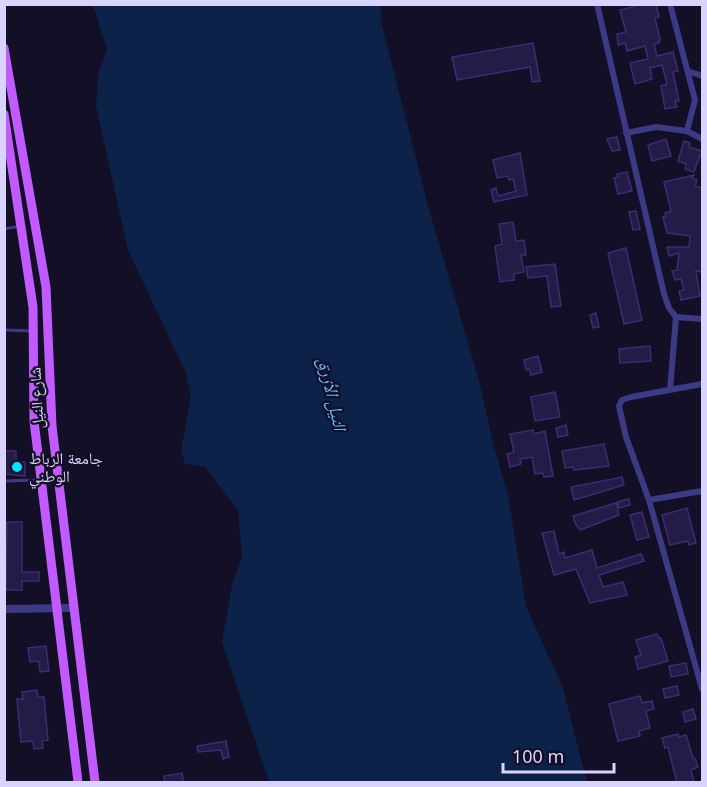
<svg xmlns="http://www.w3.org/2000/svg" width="707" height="787" font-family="'Noto Sans','Noto Naskh Arabic',sans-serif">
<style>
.water{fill:#0c2248}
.building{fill:#241b47;stroke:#3b2d73;stroke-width:1.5}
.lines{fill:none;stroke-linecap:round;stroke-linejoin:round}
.service{stroke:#3d3a85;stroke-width:3}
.minor{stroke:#3d3a85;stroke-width:6}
.tertiary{stroke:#3d3a85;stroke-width:8}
.primary{stroke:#c25bff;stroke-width:9}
.poi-dot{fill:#00e5ff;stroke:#130f26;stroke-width:2}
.labels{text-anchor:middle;stroke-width:4.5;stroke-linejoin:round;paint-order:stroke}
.street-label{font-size:16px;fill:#d9d4ff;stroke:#130f26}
.poi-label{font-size:16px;fill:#d9d4ff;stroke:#130f26;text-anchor:start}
.water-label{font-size:18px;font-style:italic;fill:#62b6ff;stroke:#130f26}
</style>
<rect width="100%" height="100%" fill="#130f26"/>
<path class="water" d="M93 5H381V21L428 206 480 384 494 447 508 495 526 606 563 688 587 782H269L222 642 232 586 242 556 238 510 205 467 185 464 181 451 191 395 185 371 128 250 96 106 98 74 107 50Z"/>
<g class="building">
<path d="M643 4H656L659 17 655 18 660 39 659 43 654 44 657 56 673 52 678 71 673 72 679 101H675L677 107 665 109 661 86 667 84 662 65 650 68 652 79 635 84 630 63 648 59 645 46 627 51 625 43 618 45 617 34 626 32 620 10Z"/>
<path d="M533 43 540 81 532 82 530 67 457 80 452 57Z"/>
<path d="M617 137 620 150 612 151 607 139Z"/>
<path d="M666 139 671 156 652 161 648 145Z"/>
<path d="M684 141 690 143 689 147 702 151V157L700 156 694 172 685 169 686 164 678 161Z"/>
<path d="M520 153 527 195 494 202 491 190 496 188 498 196 516 191 513 179 509 180 508 176 497 178 493 160Z"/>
<path d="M627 172 632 191 618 194 614 178 618 177 617 174Z"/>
<path d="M694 175 692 178 697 180 695 186 702 188V272L696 271 700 296 681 300 679 291 684 290 681 279 675 280 672 271 677 270 679 253 669 256 667 247H689L690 236 667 233 663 217H666L665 213 671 211 664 182Z"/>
<path d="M636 211 640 229 633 230 629 212Z"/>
<path d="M513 222 516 241 524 240 526 255H521L524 272 514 274V280L500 282 495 246 502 244 499 224Z"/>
<path d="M626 248 642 320 624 324 608 253Z"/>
<path d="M555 264 561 306 551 307 547 276 528 278 526 267Z"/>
<path d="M596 313 599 327 593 328 590 315Z"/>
<path d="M650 346 651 361 620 363 619 349Z"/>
<path d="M538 356 542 372 531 375 529 369 526 370 524 360Z"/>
<path d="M555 392 560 417 535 421 531 397Z"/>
<path d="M566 425 568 435 558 437 556 428Z"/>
<path d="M533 430 534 434 545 431 553 476 544 477 543 473 535 474 532 457 520 459 521 464 510 467 507 454 514 452 510 434Z"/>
<path d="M604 444 609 466 574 470 573 467 565 468 562 451Z"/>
<path d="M4 451H16V462H25V476L4 474Z"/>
<path d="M622 477 624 485 574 500 571 487Z"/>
<path d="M629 499 630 505 619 508 617 502Z"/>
<path d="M616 503 619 515 580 530 575 523 573 516Z"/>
<path d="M687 508 696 543 689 545 688 541 670 545 662 515Z"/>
<path d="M642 512 649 537 637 540 630 515Z"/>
<path d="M7 522H22V572H39V581H22V590H6Z"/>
<path d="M554 531 559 554 564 552 565 558 592 550 597 568 641 554 644 561 599 575 603 587 623 582 627 595 590 603 576 569 554 575 542 533Z"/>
<path d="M657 634 659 638H661L668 661 638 669 635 657 641 655 636 640Z"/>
<path d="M46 646 49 671 40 672 39 661 30 662 28 648Z"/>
<path d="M686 663 688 674 671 677 669 666Z"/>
<path d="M677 686 679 695 665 698 663 689Z"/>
<path d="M37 690 38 697H44L48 740 42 741 43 748 34 749 33 741 21 742 17 699H23L22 692Z"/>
<path d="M640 696 642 703 652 701 654 709 646 711 650 728 639 731 640 736 618 741 609 704Z"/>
<path d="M693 709 696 719 685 722 683 712Z"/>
<path d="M678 734 679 737 686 735 693 758H695L698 767 691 770 694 783H677L668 747 665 748 662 738Z"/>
<path d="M226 741 229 757 223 759 221 750 198 752 197 746Z"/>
<path d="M182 773 184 783H165L164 776Z"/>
</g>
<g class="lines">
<g class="service">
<path d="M4 229 20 226"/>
<path d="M4 330 32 331"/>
<path d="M4 481 39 480"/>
</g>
<g class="minor">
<path d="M597 4 664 294 669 308 676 317 702 319"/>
<path d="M670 4 695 100 687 131 702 139"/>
<path d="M688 71 702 76"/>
<path d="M626 133 656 127 687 131"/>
<path d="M702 384 631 397 622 400 619 406 626 437 649 500 702 689"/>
<path d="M670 390 676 317"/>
<path d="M649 500 702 491"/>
</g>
<path class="tertiary" d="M4 609 73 608"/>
<g class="primary">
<path d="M4 48 46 287 52 426 95 782"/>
<path d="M4 114 33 307 34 421 78 782"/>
</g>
</g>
<circle class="poi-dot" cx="17" cy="467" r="6"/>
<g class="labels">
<g class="street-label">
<text transform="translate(36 398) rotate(-93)" y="6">شارع النيل</text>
</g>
<g class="poi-label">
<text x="29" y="464">جامعة الرباط<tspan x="29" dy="18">الوطني</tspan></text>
</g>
<g class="water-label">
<text transform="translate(332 394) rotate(77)" y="6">النيل الأزرق</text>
</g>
</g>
<rect width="707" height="787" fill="none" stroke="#d9d4ff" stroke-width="12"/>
<path d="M503 763v9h111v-9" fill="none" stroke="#d9d4ff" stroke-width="3"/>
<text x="512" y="763" font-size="18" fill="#d9d4ff" stroke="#130f26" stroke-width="4.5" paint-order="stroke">100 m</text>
</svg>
